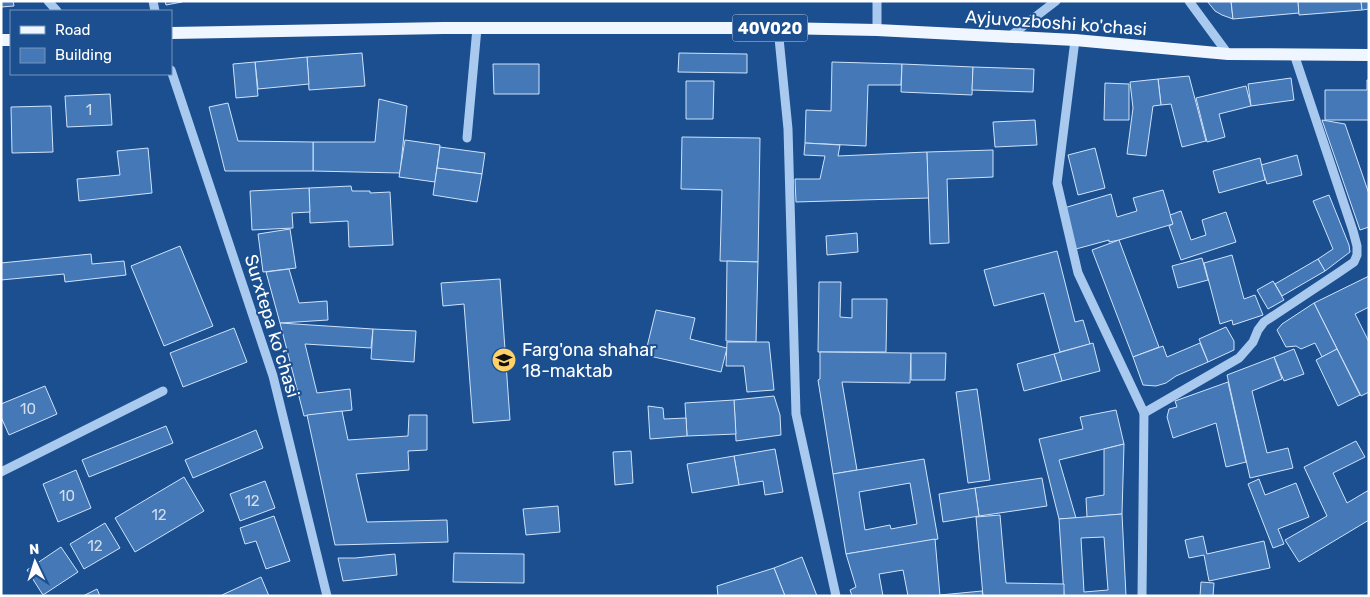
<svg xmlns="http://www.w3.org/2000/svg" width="1370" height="597" font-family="Rubik,sans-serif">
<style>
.building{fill:#4478b7;stroke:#cfe3fa;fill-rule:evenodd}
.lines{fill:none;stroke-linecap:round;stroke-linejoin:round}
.minor{stroke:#a9c9ee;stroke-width:9}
.major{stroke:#f0f6ff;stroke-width:12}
.labels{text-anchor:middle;stroke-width:4;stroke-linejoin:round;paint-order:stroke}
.number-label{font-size:15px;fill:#d0dded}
.shield{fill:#1b4f8f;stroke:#bbcadd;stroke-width:1}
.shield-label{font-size:16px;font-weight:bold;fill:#fff}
.street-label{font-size:18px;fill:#fff;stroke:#1b4f8f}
.poi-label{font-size:18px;fill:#fff;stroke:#1b4f8f;text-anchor:start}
</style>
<rect width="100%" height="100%" fill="#1b4f8f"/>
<g class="building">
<path d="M1 1H13L14 6 1 7Z"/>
<path d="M165 1H182V2L166 5Z"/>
<path d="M1207 1H1231L1233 19 1222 15 1215 11Z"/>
<path d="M1231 1H1298L1299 13 1233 19Z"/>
<path d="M1298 1H1361L1362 10 1299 15Z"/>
<path d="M1361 1H1369V9L1362 10Z"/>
<path d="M362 53 365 86 309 90 307 57Z"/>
<path d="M679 53 747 54V73L678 72Z"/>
<path d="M307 57 309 84 258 89 255 62Z"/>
<path d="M255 62 258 96 236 98 233 64Z"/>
<path d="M832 62 902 64 901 85H868L866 146 805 143 806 110 831 111Z"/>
<path d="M493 64H539V94H494Z"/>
<path d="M902 64 973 67 972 95 901 92Z"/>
<path d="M973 67 1034 69 1033 92 972 90Z"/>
<path d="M1189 76 1206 141 1182 147 1171 104 1161 105 1158 79Z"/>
<path d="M1291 78 1294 100 1251 106 1248 84Z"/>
<path d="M1158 79 1161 105 1153 106 1146 156 1127 154 1133 108 1130 82Z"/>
<path d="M1367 80H1369V120H1325V90H1367Z"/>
<path d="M686 81H714L713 119H686Z"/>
<path d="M1105 83 1129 84V120H1104Z"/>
<path d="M1246 86 1251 106 1219 114 1225 137 1207 142 1196 98Z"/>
<path d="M110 94 112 125 67 127 65 96Z"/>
<path d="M379 99 407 106 400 173 313 171V142H375Z"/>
<path d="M228 103 238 141 313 142V171H225L209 107Z"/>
<path d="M51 106 53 152 12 153 11 107Z"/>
<path d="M1035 120 1037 145 995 147 993 122Z"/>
<path d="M1322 120 1345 124 1369 194V227L1360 230Z"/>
<path d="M682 137 760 138 758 262 720 261 722 190 681 189Z"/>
<path d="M405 140 440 145 435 182 399 177Z"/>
<path d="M805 143 840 145 838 156 927 152 929 198 796 202 795 179H820L825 156 804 155Z"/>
<path d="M440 147 485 153 482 174 437 168Z"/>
<path d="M148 148 152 193 79 201 77 179 120 175 117 151Z"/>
<path d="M1095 148 1105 188 1078 195 1068 155Z"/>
<path d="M993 150V177L947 179 949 243 930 244 927 152Z"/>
<path d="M1297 155 1302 175 1267 184 1261 165Z"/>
<path d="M1260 158 1265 180 1219 193 1213 171Z"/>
<path d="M437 168 482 174 477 202 433 195Z"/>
<path d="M351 186 352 191H370V193L390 192 393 245 349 247 348 221 310 223 309 188Z"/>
<path d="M309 188 310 212 292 213 293 228 252 230 250 191Z"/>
<path d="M1163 190 1173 224 1119 240 1109 242V240L1076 249 1064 208 1111 194 1117 217 1137 211 1133 198Z"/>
<path d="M1329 195 1349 245 1350 252 1325 271 1318 259 1333 249 1313 201Z"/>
<path d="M1181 211 1191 240 1206 235 1202 220 1226 212 1236 242 1181 260 1169 226 1173 224 1170 215Z"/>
<path d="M290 229 296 268 263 272 258 234Z"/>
<path d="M857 233 858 252 827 255 826 236Z"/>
<path d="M1119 240 1159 347 1133 357 1092 250Z"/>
<path d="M180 246 213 326 164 346 131 266Z"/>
<path d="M1057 251 1075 322 1083 320 1090 344 1060 352 1044 293 994 306 984 270Z"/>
<path d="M91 254 92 264 124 261 126 275 65 282 64 274 1 280V263Z"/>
<path d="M1232 255 1244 299 1255 295 1263 315 1233 325 1232 320 1220 324 1204 263Z"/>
<path d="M1202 258 1208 280 1178 288 1172 266Z"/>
<path d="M1318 259 1325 271 1282 296 1275 284Z"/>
<path d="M727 261 758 262 756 342 726 341Z"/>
<path d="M289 269 299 303 327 301 328 320 280 323 266 272Z"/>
<path d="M1369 276V307L1355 314 1369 342V392L1361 396 1314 303Z"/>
<path d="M500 279 510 420 473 423 464 304 443 306 441 283Z"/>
<path d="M1273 281 1284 300 1268 309 1257 290Z"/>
<path d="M819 282H841L840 317 852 318V299H887L886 352H818Z"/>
<path d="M1314 303 1337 349 1322 357 1315 343 1301 349 1296 346 1286 347 1277 330 1282 324Z"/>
<path d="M656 310 695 318 690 339 727 348 721 372 645 355Z"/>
<path d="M280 323 373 329 371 348 305 344 317 393 350 389 352 410 304 416Z"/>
<path d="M1226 327 1234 341V350L1208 362 1199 339Z"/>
<path d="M234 328 247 362 183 387 170 353Z"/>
<path d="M373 329 416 331 414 362 371 359Z"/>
<path d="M727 342H769L774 390 747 392 744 366H726Z"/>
<path d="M1093 343 1100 371 1062 381 1054 354Z"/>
<path d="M1200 343 1208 362 1176 376 1166 383 1156 386 1143 385 1133 357 1163 346 1167 357Z"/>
<path d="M1294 349 1304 374 1284 381 1274 357Z"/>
<path d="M1337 349 1360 395 1338 406 1316 360Z"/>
<path d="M820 352 911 353 910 383 842 382 857 470 833 474 818 380 820 379Z"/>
<path d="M911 353H946L945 380H911Z"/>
<path d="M1054 354 1062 381 1024 391 1017 364Z"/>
<path d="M1274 357 1282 379 1252 391 1267 453 1288 448 1293 468 1250 478 1227 375Z"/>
<path d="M1228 382 1246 462 1226 467 1216 423 1173 438 1167 417 1169 409 1177 407 1175 401Z"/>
<path d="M45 386 57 414 9 435 1 417V404Z"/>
<path d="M977 389 990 480 968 483 956 392Z"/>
<path d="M774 396 780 415 781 435 736 441 734 400Z"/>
<path d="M734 400 736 434 687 436 685 403Z"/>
<path d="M648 406 663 408 664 419 686 418 687 436 650 439Z"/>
<path d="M1116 410 1124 444 1059 460 1076 518 1059 519 1039 439 1083 429 1080 417Z"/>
<path d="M342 411 348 440 408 436 409 415H427V450L408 451 409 470 356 474 367 522 447 520 448 542 335 545 307 415Z"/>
<path d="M166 426 173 443 89 477 82 460Z"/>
<path d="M256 430 263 448 193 478 185 460Z"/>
<path d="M1356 441 1365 457 1333 473 1347 503 1369 490V520L1299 562 1285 540 1327 516 1304 467Z"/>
<path d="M1124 444 1122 514 1087 517 1086 498 1104 495V449Z"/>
<path d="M775 449 783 492 765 495 763 481 739 485 734 456Z"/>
<path d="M631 451 633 483 615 485 613 452Z"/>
<path d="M734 456 739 485 692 493 687 464Z"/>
<path d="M924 459 938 539 846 554 833 474ZM910 483 917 524 891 529 890 525 865 530 859 492Z"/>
<path d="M76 470 91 508 58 522 43 484Z"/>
<path d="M184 477 204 511 135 552 115 518Z"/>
<path d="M1042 478 1047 506 979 516 975 488Z"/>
<path d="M1259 479 1265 495 1296 483 1309 517 1278 529 1284 544 1273 548 1248 484Z"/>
<path d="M265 481 275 508 240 521 230 494Z"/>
<path d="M975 488 979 516 943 522 939 494Z"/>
<path d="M558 506 560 532 526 535 523 509Z"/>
<path d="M1122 514 1126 596H1064L1059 519ZM1104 537 1108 590 1084 592 1081 538Z"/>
<path d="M1000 515 1006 583 1064 584V596H983L976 517Z"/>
<path d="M274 516 290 561 266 569 256 541 245 544 240 528Z"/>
<path d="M105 523 120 548 84 569 70 544Z"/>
<path d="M1203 536 1207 554 1264 541 1270 568 1209 581 1204 555 1189 558 1185 540Z"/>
<path d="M935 539 940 596H908L903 570 879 574 883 596H852L850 590 856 587 846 554Z"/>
<path d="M61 547 78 572 43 595 27 570Z"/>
<path d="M454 553 524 554V583L453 582Z"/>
<path d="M395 554 397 575 343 581 338 558H355Z"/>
<path d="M802 557 817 596H785L774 568Z"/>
<path d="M774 568 785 596H718L717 586Z"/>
<path d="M261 577 269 596H222V595Z"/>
<path d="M1201 582 1214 583 1213 596H1200Z"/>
<path d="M97 589 100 596H83Z"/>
<path d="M982 591 983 596H940V595Z"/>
</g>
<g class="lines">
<g class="minor">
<path d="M48 1 57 11"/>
<path d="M153 1 155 11"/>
<path d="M877 1V30"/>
<path d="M1189 1 1228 54"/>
<path d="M778 28 788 129 796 414 836 596"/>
<path d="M1009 37 1056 1"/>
<path d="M1075 40 1057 183 1078 273 1144 413 1239 358 1253 342 1258 330 1264 322 1338 273 1354 262 1357 255V246L1353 231 1294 54"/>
<path d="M171 70 273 376 327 596"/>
<path d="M467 138 477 28"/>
<path d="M1 472 163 391"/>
<path d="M1142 596 1144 413"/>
</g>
<g class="major">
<path d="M171 33 443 28H778L877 30 1075 40 1228 54 1369 55"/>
<path d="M1 40H11"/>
</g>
</g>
<defs>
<symbol id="school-disc" viewBox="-11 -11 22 22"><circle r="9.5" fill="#ffd166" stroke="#1b4f8f"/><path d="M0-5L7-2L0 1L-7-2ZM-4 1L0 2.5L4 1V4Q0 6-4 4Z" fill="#111"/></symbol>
</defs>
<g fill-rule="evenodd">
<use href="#school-disc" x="490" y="346" width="28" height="28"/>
</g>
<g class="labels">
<g class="number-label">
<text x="89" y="115">1</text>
<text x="28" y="414">10</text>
<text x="67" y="501">10</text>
<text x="252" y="506">12</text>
<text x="159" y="520">12</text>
<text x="95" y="551">12</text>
</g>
<rect class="shield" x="732.5" y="14.5" width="75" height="27" rx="4"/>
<g class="shield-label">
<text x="770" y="34">40V020</text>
</g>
<g class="street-label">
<text transform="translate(1056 23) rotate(4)" y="6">Ayjuvozboshi ko'chasi</text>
<text transform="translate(272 326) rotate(73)" y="6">Surxtepa koʻchasi</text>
</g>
<g class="poi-label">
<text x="522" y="356">Farg'ona shahar<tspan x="522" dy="21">18-maktab</tspan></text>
</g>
</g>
<rect width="1370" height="597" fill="none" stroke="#ffffff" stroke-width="5"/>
<rect x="10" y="10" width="162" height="65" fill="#1b4f8f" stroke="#7695bc"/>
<rect x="20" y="26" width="25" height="8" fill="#f0f6ff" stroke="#7695bc"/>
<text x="55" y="35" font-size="15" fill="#ffffff">Road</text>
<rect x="20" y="48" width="25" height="15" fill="#4478b7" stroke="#7695bc"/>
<text x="55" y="60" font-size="15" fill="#ffffff">Building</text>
<g transform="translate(35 562) rotate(356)" stroke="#1b4f8f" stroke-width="4" paint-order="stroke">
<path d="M0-4L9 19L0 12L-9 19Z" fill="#ffffff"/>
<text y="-8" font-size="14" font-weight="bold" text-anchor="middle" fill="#ffffff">N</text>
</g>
</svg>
